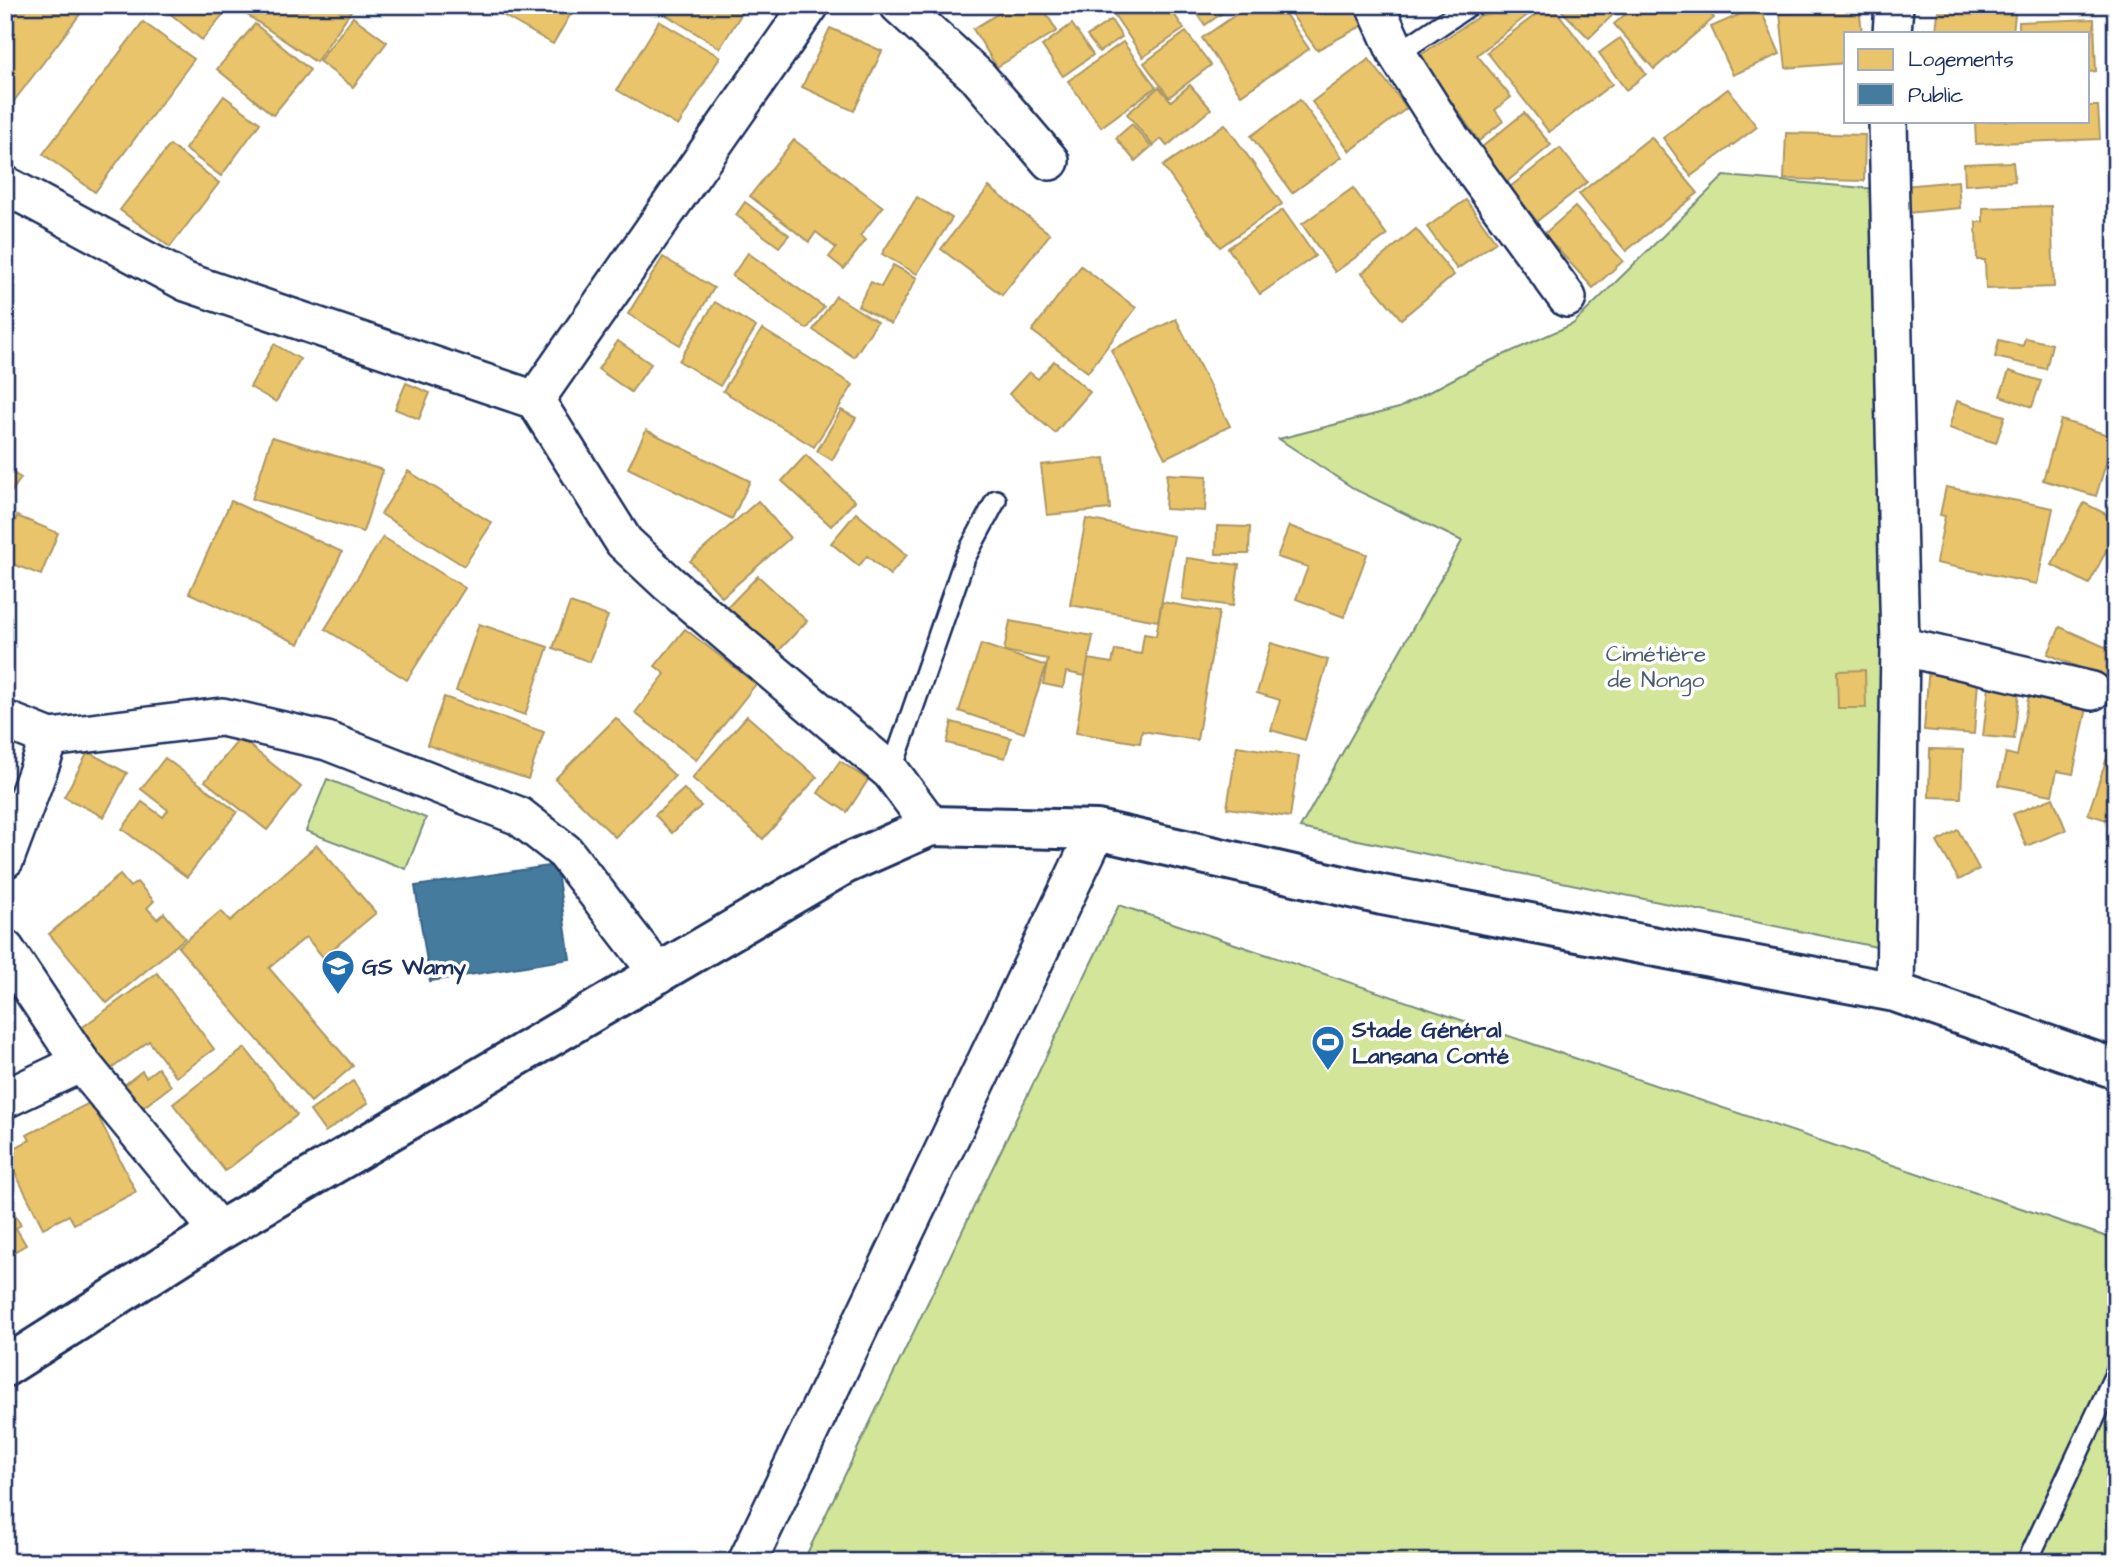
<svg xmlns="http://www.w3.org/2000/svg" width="2121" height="1567" font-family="'Architects Daughter',sans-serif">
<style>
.green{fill:#d2e599;stroke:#768a7c;stroke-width:2}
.homes{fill:#e9c46a;stroke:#ab9766;stroke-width:2}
.public{fill:#457b9d;stroke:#38648a;stroke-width:2}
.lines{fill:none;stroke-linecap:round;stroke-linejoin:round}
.service-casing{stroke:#1b2f5e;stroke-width:24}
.minor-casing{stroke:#1b2f5e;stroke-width:42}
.tertiary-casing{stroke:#1b2f5e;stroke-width:44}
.service{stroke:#fff;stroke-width:19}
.minor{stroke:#fff;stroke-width:37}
.tertiary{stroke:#fff;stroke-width:38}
.labels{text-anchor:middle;stroke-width:7;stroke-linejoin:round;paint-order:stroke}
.park-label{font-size:23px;fill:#495c6d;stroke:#fff}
.poi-label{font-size:23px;font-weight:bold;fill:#1b2f5e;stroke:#fff;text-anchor:start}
</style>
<rect width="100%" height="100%" fill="#fff"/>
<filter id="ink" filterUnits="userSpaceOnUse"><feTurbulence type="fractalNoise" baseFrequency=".0143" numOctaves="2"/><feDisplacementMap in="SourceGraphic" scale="14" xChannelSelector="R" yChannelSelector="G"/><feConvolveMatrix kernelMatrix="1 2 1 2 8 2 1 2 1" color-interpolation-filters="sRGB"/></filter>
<g filter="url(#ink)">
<g class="green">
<path d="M1724 176 1876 189 1886 949 1300 828 1462 541 1356 490 1279 439 1399 408 1474 368 1573 324Z"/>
<path d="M327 779 426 818 406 869 306 831Z"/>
<path d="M1119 905 2116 1240V1562H803Z"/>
</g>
<g class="homes">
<path d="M5 5H87L14 101 5 95Z"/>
<path d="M160 5H231L202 40Z"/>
<path d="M252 5H355L316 62 246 14Z"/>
<path d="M485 5H576L553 44Z"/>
<path d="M668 5H747L720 48 663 13Z"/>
<path d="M1012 5H1041L1057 31 997 67 973 29Z"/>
<path d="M1112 5H1168L1184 29 1143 57 1109 7Z"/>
<path d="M1192 5H1234L1205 25Z"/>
<path d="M1250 5H1279L1309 49 1241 95 1202 38Z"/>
<path d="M1293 5H1362L1371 21 1317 50 1287 8Z"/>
<path d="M1496 5H1540L1477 55 1511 97 1495 110 1503 121 1479 141 1419 56Z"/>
<path d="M1548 5H1552L1612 84 1549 132 1487 52Z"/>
<path d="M1556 5H1623L1589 38Z"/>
<path d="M1636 5H1703L1714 18 1654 69 1614 24Z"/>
<path d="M1939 5H2016L2013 33H1924V29L1936 30Z"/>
<path d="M2064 5H2112V11L2064 8Z"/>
<path d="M1759 6 1780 54 1733 75 1711 27Z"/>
<path d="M1859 6 1862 33H1846V63L1786 68 1780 14Z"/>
<path d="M353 17 387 42 353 87 319 61Z"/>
<path d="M2094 19 2096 71 2088 72V33H2019V22Z"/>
<path d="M1111 20 1122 37 1099 52 1087 36Z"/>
<path d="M659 21 720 57 678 126 617 90Z"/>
<path d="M143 22 194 59 95 192 43 154Z"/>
<path d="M255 24 310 70 273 115 217 69Z"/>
<path d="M1072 24 1093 55 1063 76 1042 46Z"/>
<path d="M830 28 882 51 854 111 802 87Z"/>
<path d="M1186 32 1211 65 1169 97 1144 63Z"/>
<path d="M1620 38 1646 74 1626 90 1599 53Z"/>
<path d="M1123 42 1156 87 1101 127 1068 81Z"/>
<path d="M1369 59 1407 108 1350 151 1312 102Z"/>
<path d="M1190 85 1211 109 1167 146 1161 139 1153 146 1127 114 1159 87 1171 101Z"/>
<path d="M1728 89 1757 127 1691 176 1663 138Z"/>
<path d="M224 96 260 123 221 176 185 149Z"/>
<path d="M1300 100 1342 157 1292 193 1251 136Z"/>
<path d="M2088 106H2098L2100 139 1976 144 1975 121H2088Z"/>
<path d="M1524 113 1551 145 1503 185 1476 152Z"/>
<path d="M1132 124 1151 147 1135 161 1116 138Z"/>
<path d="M1225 124 1282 204 1220 247 1163 166Z"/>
<path d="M1786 133 1865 135 1864 181 1784 179Z"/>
<path d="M1651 137 1698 193 1626 251 1579 194Z"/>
<path d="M794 140 883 207 860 236 866 240 844 269 829 257 836 248 816 232 809 242 750 196Z"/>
<path d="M170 145 219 183 170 247 120 210Z"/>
<path d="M1560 148 1587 182 1537 221 1510 187Z"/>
<path d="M2013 162 2015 181 1965 185 1964 164Z"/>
<path d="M1958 181 1960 208 1907 213 1904 186Z"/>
<path d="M989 187 1050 234 1002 295 941 249Z"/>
<path d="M1353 188 1387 235 1335 272 1302 224Z"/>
<path d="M917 197 952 218 917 274 882 254Z"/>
<path d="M1466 200 1496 242 1457 269 1427 227Z"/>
<path d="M745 202 789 235 779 247 736 215Z"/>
<path d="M2051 206 2054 287 1986 289 1985 260H1977L1976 222H1983V208Z"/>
<path d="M1575 207 1623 261 1593 288 1544 234Z"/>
<path d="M1283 210 1315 256 1260 294 1228 248Z"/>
<path d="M1416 229 1454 275 1401 319 1362 273Z"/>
<path d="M748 253 824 307 807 329 732 276Z"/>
<path d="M663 257 714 288 680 345 628 314Z"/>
<path d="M893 265 917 278 891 324 858 306 871 282 881 287Z"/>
<path d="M1081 266 1136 308 1088 372 1032 331Z"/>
<path d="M836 296 877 322 854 357 813 330Z"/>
<path d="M715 302 756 327 720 386 679 361Z"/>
<path d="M1176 319 1230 426 1165 458 1111 350Z"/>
<path d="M762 329 853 385 814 447 723 391Z"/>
<path d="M2025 338 2052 344 2046 369 1995 357 1999 340 2023 346Z"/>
<path d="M618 341 651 364 631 392 598 369Z"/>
<path d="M274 344 300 359 276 402 250 387Z"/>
<path d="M1054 361 1090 392 1055 433 1009 394 1029 372 1038 379Z"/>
<path d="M2009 371 2041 381 2032 407 2000 396Z"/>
<path d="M406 383 430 393 419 419 395 409Z"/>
<path d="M1957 401 2005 416 1996 443 1949 428Z"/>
<path d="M841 410 856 418 832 460 817 451Z"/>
<path d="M2061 420 2114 437 2096 496 2043 480Z"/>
<path d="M646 430 750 481 732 519 628 468Z"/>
<path d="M272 437 383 470 363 532 252 499Z"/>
<path d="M806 455 855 501 831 526 782 481Z"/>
<path d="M1105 458 1110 509 1047 515 1041 465Z"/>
<path d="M5 468 21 478 5 501Z"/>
<path d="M408 471 492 523 464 566 381 514Z"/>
<path d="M1167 474 1207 476 1205 511 1165 509Z"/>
<path d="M1946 487 2053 508 2037 584 1936 563 1945 516 1940 515Z"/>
<path d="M231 501 342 552 299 644 189 593Z"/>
<path d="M758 501 790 538 722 597 690 561Z"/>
<path d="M2084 503 2116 519V532L2089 584 2052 565Z"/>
<path d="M856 513 907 555 890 575 867 556 859 566 831 543Z"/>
<path d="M17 516 58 533 41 575 5 561V544Z"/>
<path d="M1086 519 1174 536 1158 621 1070 605Z"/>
<path d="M1217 526 1250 527 1249 554H1216Z"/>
<path d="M1289 526 1367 554 1344 617 1296 599 1308 567 1277 557Z"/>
<path d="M383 537 465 588 407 680 325 629Z"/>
<path d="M1187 558 1239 565 1233 606 1182 599Z"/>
<path d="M758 576 807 621 770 660 721 614Z"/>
<path d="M1162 602 1219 612 1197 740 1142 731 1140 743 1076 733 1088 659 1112 663 1115 650 1141 654 1144 634 1156 636Z"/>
<path d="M570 603 608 616 590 662 553 648Z"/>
<path d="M1010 621 1093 636 1085 676 1066 672 1063 688 1043 684 1048 659 1004 651Z"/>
<path d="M479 624 548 647 525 715 456 691Z"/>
<path d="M2060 627 2116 652V679L2114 683 2048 654Z"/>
<path d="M685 629 756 684 696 760 635 713 665 674 655 666Z"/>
<path d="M1271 643 1328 660 1305 740 1271 730 1280 700 1257 693Z"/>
<path d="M981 644 1046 666 1024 733 959 711Z"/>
<path d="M1929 665 1979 669 1974 734 1924 730Z"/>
<path d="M1865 670 1866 708H1838L1837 671Z"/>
<path d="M1990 678 2020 682 2014 739 1983 736Z"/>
<path d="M2030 690 2088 703 2073 774 2057 771 2052 795 1999 785 2006 753 2017 756Z"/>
<path d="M444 697 544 732 528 779 427 745Z"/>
<path d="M747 716 817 777 763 839 692 778Z"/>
<path d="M616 718 675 776 615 837 555 779Z"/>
<path d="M952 722 1011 738 1005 758 947 743Z"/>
<path d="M2116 731V823L2088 814Z"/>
<path d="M240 738 301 787 267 830 205 781Z"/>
<path d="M1237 746 1299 756 1290 817 1227 808Z"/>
<path d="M1930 749 1963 750 1961 798 1929 797Z"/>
<path d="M88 752 127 773 104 817 64 797Z"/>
<path d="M165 758 237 812 187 877 122 829 142 802 163 817 168 810 141 789Z"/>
<path d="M840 761 868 780 847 812 818 793Z"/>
<path d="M684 789 701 806 672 833 655 815Z"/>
<path d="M2053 798 2066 830 2026 846 2013 814Z"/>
<path d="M1958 830 1979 869 1959 880 1937 842Z"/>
<path d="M317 845 376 913 323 957 306 937 269 968 353 1066 311 1102 178 947 221 911 230 921Z"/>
<path d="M120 875 130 887 137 882 154 901 147 908 157 919 164 913 185 938 107 1003 49 934Z"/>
<path d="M157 973 214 1049 176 1077 149 1041 103 1075 73 1034Z"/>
<path d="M245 1048 297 1115 225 1171 173 1104Z"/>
<path d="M158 1068 171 1086 136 1113 118 1090 142 1071 146 1077Z"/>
<path d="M353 1081 368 1103 325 1132 310 1111Z"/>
<path d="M91 1102 136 1192 74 1224 69 1215 43 1228 5 1153 30 1140 27 1135Z"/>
<path d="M5 1198 21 1225 16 1228 26 1245 5 1257Z"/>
</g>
<path class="public" d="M556 865 570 959 430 981 415 886Z"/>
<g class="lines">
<defs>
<g id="service">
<path d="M1397 54 1470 5"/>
<path d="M891 772 965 558 996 500"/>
<path d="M2027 1562 2116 1372"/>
</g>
<g id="minor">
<path d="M899 5 979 78 1050 161"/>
<path d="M1375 5 1397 54 1451 139 1567 298"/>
<path d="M1892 33 1894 5"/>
<path d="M1888 121 1900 646 1895 992"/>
<path d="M5 185 186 282 535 400 624 542 669 584 891 772 931 826"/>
<path d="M535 400 810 5"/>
<path d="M1900 646 2092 691"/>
<path d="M5 720 50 738 222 717 327 741 519 816 565 852 659 974"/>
<path d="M5 859 50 738"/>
<path d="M5 949 81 1063 219 1231"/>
<path d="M5 1099 81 1063"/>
<path d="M747 1562 1097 830"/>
</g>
<path id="tertiary" d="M5 1367 219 1231 843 865 931 826 1097 830 1382 895 1895 992 2116 1069"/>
</defs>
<use href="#service" class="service-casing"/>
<use href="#minor" class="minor-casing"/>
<use href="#tertiary" class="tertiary-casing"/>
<use href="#service" class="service"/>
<use href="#minor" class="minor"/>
<use href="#tertiary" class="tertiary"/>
</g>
</g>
<defs>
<symbol id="school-pin" viewBox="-11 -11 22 30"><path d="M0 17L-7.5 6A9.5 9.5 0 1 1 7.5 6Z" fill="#1f6fb2" stroke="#fff"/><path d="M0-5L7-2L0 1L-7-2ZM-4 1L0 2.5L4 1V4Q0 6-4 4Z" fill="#fff"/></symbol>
<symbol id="stadium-pin" viewBox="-11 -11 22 30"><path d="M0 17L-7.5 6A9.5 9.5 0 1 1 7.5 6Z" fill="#1f6fb2" stroke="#fff"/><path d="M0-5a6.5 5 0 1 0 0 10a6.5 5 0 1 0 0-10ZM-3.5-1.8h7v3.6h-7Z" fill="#fff"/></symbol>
</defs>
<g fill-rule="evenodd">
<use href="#school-pin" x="319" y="947" width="38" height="52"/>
<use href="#stadium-pin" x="1309" y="1023" width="38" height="52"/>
</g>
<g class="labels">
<g class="park-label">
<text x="1656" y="661">Cimétière<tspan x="1656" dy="26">de Nongo</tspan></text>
</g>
<g class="poi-label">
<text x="362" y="974">GS Wamy</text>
<text x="1352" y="1037">Stade Général<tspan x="1352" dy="26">Lansana Conté</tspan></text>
</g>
</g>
<rect width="2121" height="1567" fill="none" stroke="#fff" stroke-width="28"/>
<rect x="14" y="14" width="2093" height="1539" fill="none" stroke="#1b2f5e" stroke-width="2.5" filter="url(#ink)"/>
<rect x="1844" y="32" width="245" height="91" fill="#ffffff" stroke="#a4acbf" stroke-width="2"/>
<rect x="1858" y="49" width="35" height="21" fill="#e9c46a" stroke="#a4acbf" stroke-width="2"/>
<text x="1908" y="66" font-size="21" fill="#1b2f5e">Logements</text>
<rect x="1858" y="84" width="35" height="21" fill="#457b9d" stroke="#a4acbf" stroke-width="2"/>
<text x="1908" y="102" font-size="21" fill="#1b2f5e">Public</text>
</svg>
